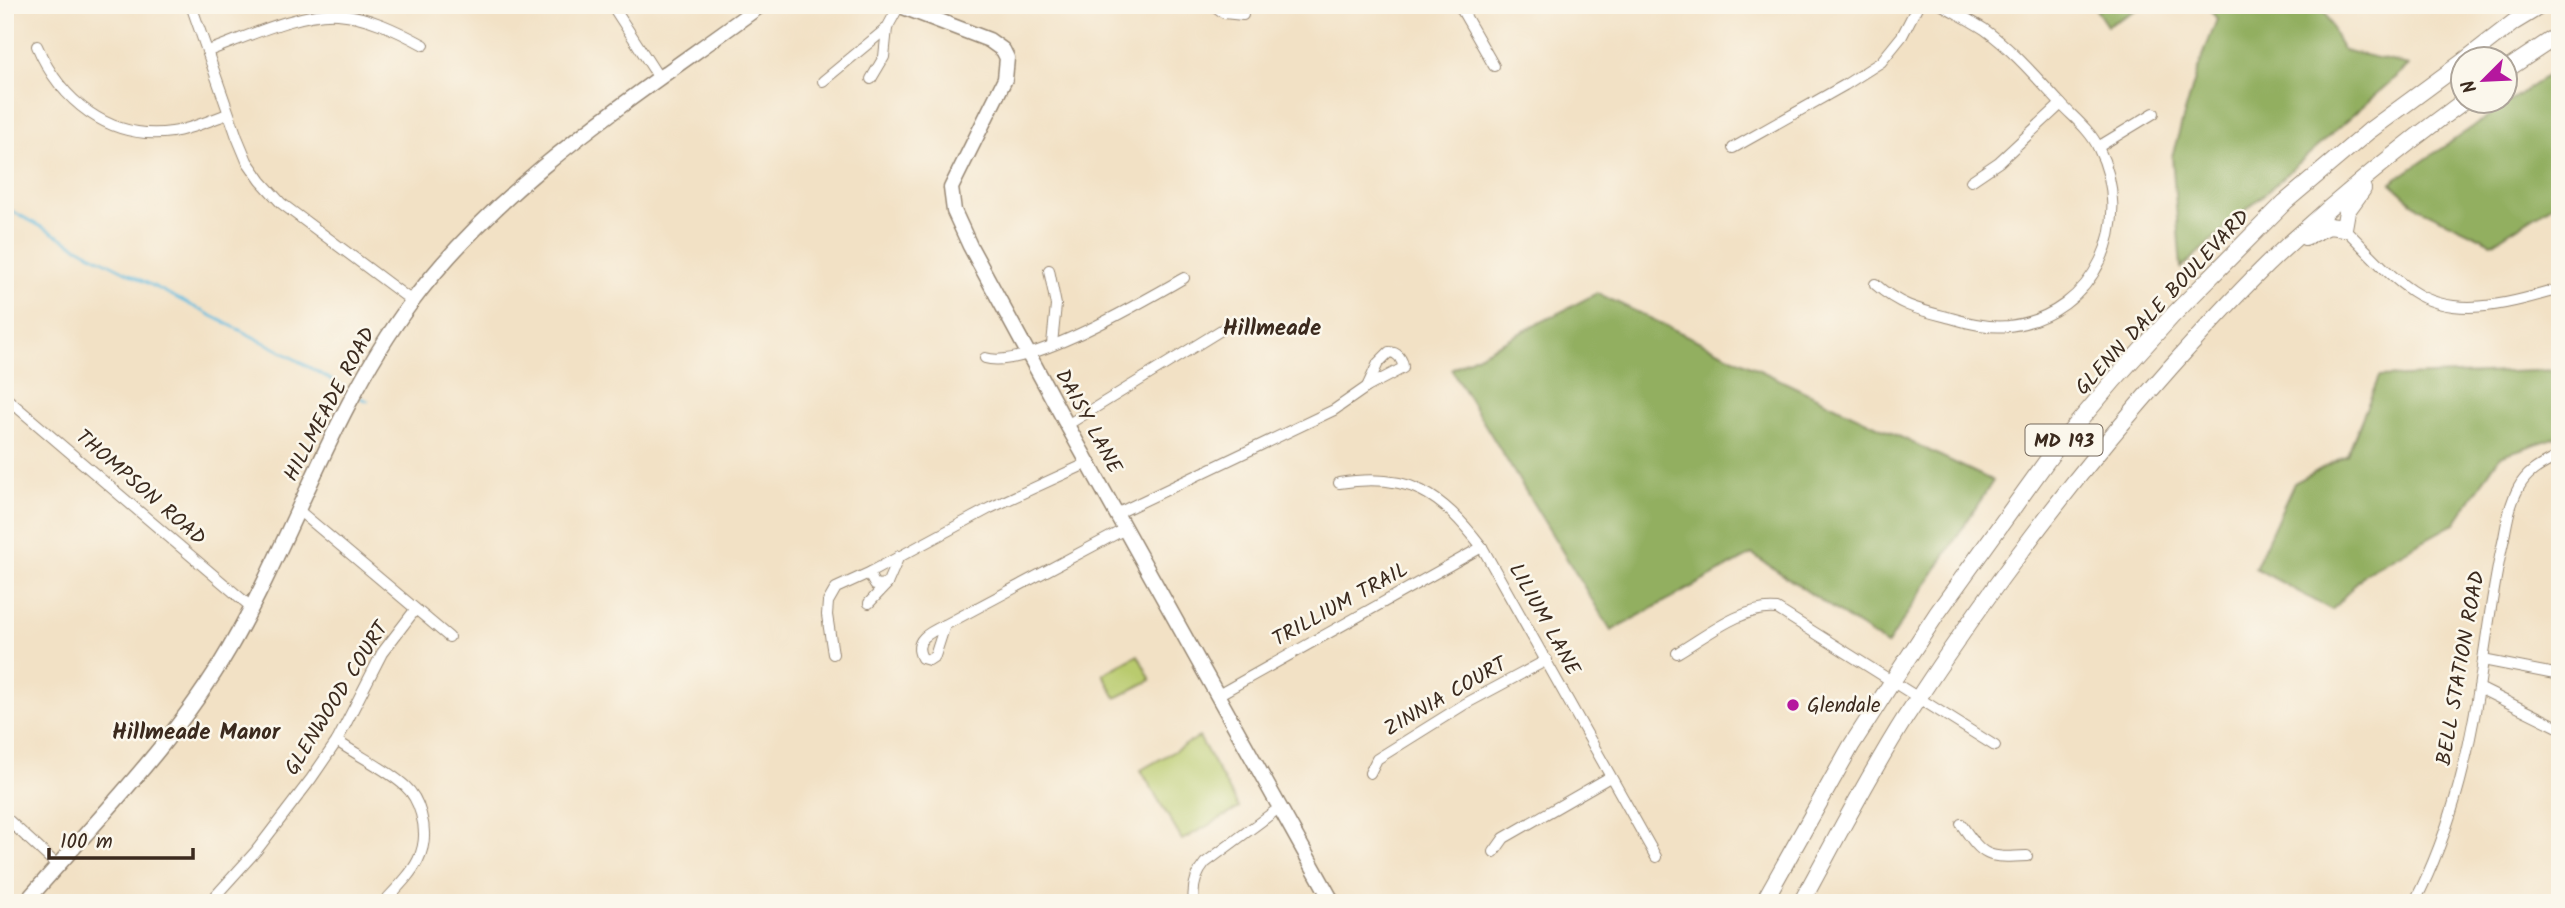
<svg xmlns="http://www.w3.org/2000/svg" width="2565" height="908" font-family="Kalam,sans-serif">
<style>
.green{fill:#b9cb6e;stroke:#7a7a46;stroke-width:2}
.forest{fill:#92af61;stroke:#666c40;stroke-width:2}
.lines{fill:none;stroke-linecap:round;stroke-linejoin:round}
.stream{stroke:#61bade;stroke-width:2.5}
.street-casing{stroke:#968672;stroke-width:12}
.secondary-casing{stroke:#968672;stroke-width:17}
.primary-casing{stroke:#968672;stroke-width:18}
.street{stroke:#fff;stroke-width:10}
.secondary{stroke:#fff;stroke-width:14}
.primary{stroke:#fff;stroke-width:16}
.poi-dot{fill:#b5179e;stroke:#fbf7ec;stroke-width:2.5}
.labels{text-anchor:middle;stroke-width:5;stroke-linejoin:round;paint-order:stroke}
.shield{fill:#fbf7ec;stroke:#75685c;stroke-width:2}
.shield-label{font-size:19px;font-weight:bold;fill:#3b2a1e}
.street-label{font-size:21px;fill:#3b2a1e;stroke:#fbf7ec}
.poi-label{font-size:21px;fill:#3b2a1e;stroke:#fbf7ec;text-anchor:start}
.neighbourhood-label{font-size:23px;font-weight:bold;fill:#3b2a1e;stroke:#fbf7ec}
</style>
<rect width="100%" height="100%" fill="#fbf7ec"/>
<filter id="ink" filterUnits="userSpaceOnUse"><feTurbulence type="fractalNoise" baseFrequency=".0143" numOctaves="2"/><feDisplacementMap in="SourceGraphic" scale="14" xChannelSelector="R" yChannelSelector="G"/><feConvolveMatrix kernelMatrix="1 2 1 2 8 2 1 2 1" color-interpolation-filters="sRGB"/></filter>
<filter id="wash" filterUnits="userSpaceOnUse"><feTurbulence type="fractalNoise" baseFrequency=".00686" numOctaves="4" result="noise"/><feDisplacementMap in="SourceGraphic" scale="28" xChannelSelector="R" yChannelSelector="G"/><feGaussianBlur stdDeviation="1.57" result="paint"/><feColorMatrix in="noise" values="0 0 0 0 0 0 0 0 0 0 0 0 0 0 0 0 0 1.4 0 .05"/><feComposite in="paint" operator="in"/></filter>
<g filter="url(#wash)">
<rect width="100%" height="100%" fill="#f2e1c5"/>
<g class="green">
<path d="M1138 655 1151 680 1116 698 1103 674Z"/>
<path d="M1199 737 1239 808 1182 840 1141 770Z"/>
</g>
<g class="forest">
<path d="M2093 5H2145L2107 26Z"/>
<path d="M2206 5H2322L2342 50 2409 65 2181 268 2172 156 2197 72 2217 19Z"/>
<path d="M2560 67V200L2492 243 2420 209 2391 183Z"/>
<path d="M1597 293 1993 481 1887 645 1752 554 1611 631 1451 369Z"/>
<path d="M2560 370V436L2500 456 2455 523 2365 573 2332 610 2255 568 2294 483 2347 455 2379 377Z"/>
</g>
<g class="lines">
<g class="stream">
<path d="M5 207 100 259 277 349 344 387"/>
<path d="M361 398 368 401"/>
</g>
</g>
</g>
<g filter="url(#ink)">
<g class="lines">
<defs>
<g id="street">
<path d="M191 5 237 137 247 161 261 181 281 203 412 301"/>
<path d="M612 5 659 78"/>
<path d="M1213 5 1224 13 1243 15"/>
<path d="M1459 5 1494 66"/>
<path d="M37 46C60 100 109 141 172 132 191 129 210 120 228 114"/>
<path d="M208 51C244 38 301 11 338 14 368 16 398 31 424 45"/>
<path d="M871 79 884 57 887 28"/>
<path d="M823 81 887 28 899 6"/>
<path d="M2098 147 2154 113"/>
<path d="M1733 148 1845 85 1881 62 1902 36 1918 5"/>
<path d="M1971 181 1999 162 2061 104"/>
<path d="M2344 228C2366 249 2386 274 2412 291 2457 321 2513 302 2560 289"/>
<path d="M1049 270 1056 305 1052 344"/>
<path d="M1875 284C1900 306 1920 310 1951 318 1971 324 1989 328 2009 326 2096 315 2136 222 2098 147 2090 130 2073 117 2060 103 2036 77 2013 50 1984 29 1970 20 1956 13 1942 5"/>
<path d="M1389 352C1397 352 1403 359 1403 368L1367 387 1378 363Z"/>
<path d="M985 358C1026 371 1145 300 1184 278"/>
<path d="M5 397 251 607"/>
<path d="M1067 425 1231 324"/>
<path d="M1339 483C1410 472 1440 493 1482 547L1656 857"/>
<path d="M297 509 449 637"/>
<path d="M1116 514 1334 410 1367 387"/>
<path d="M871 572 870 576 875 585 887 584"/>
<path d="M869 603 887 584 899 556"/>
<path d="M945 625 1125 529"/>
<path d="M945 625 935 656 929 660 922 658C912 640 930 632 945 625Z"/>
<path d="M1677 653C1705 637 1743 605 1777 609L1995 746"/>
<path d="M833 654 827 615 828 602 836 588 871 572 990 508 1088 463"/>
<path d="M2483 660 2560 675"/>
<path d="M2479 688 2560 728"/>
<path d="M1218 695 1482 547"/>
<path d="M337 741C358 756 385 768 405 786 413 793 418 803 421 814 433 855 409 875 383 903"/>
<path d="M1370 773 1377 759 1465 704 1547 660"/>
<path d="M5 817 57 865"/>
<path d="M1961 824C1984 858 1987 858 2027 856"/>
<path d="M1494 852 1504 838 1610 777"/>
<path d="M209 903 256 851 311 779 337 741 382 653 415 610"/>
<path d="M1194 903C1192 888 1195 875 1205 863L1279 808"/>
<path d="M2414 903C2454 827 2473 738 2484 653 2490 614 2495 576 2504 538 2507 521 2510 503 2519 487 2528 470 2544 464 2560 455"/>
</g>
<g id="secondary">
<path d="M898 5 989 40 1003 50 1007 58 1005 79 951 188 954 211 970 246 1067 425 1333 903"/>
<path d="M25 903C96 820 174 744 229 649 294 536 332 409 411 303 504 178 637 96 761 5"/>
</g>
<g id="primary">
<path d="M2465 60 2514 22 2542 5"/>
<path d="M2506 70 2560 34"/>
<path d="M2305 237 2329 226 2344 228 2347 211 2363 189"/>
<path d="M1763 903 1851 746 1892 682 1938 612 2054 451 2114 380 2173 315 2285 202 2369 131 2464 61"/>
<path d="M1801 903C1835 841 1867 778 1905 718 1985 595 2073 477 2170 368 2204 330 2239 291 2276 256 2335 201 2398 149 2464 101"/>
</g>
</defs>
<use href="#street" class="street-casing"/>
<use href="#secondary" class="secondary-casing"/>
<use href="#primary" class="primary-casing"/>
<use href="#street" class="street"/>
<use href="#secondary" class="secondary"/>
<use href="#primary" class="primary"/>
</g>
</g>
<circle class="poi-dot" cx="1793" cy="705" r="7"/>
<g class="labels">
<rect class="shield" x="2025.5" y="424.5" width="77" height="31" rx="5"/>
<g class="shield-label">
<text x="2064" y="447">MD 193</text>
</g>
<g class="street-label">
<text transform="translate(2162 302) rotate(-47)" y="7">GLENN DALE BOULEVARD</text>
<text transform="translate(329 404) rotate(-62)" y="7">HILLMEADE ROAD</text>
<text transform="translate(1089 421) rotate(61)" y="7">DAISY LANE</text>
<text transform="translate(141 487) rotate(41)" y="7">THOMPSON ROAD</text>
<text transform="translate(1340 604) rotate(-29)" y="7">TRILLIUM TRAIL</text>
<text transform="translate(1545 619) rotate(61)" y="7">LILIUM LANE</text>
<text transform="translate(2460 668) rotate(-80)" y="7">BELL STATION ROAD</text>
<text transform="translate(1445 696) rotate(-30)" y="7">ZINNIA COURT</text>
<text transform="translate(336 698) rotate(-58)" y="7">GLENWOOD COURT</text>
</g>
<g class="poi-label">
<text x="1807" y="712">Glendale</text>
</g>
<g class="neighbourhood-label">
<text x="1272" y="335">Hillmeade</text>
<text x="196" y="739">Hillmeade Manor</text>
</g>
</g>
<rect width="2565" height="908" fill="none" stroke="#fbf7ec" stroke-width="28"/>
<g transform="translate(2484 80) rotate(246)"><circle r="33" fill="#fbf7ec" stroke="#aea59a" stroke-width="2"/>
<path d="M0-5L12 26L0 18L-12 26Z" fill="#b5179e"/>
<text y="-10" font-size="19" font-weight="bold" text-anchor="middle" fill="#3b2a1e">N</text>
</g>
<path d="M49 848v10h144v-10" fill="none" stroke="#3b2a1e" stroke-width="3.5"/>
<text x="60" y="848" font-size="21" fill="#3b2a1e" stroke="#fbf7ec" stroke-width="5" paint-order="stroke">100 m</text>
</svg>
